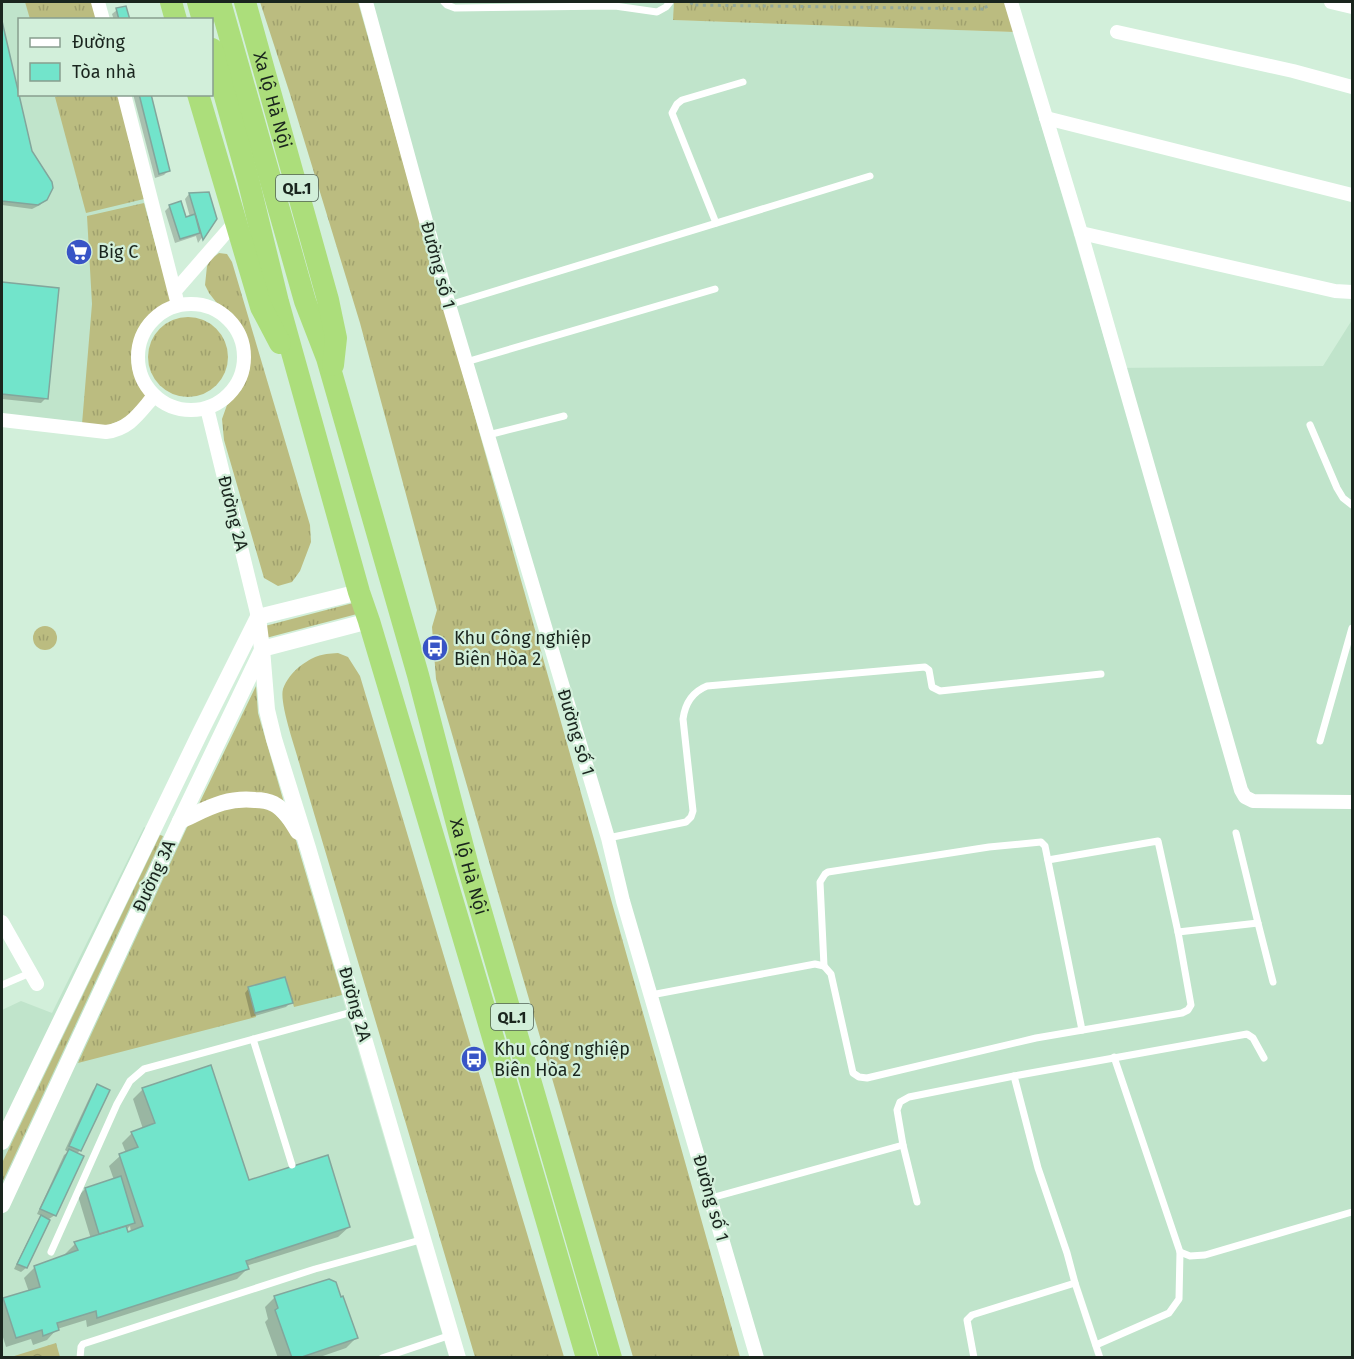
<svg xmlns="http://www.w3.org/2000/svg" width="1354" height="1359" font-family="'Fira Sans',sans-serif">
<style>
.built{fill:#c0e4cb}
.grass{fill:url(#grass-tufts)}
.forest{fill:url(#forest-crowns)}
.shadow{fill:#0003;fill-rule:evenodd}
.building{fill:#72e4cb;stroke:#82a69c;stroke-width:1.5}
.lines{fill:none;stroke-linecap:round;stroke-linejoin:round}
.path{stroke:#93a999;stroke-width:3;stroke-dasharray:3 4.5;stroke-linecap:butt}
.service{stroke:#fff;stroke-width:7}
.minor{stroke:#fff;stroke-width:14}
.tertiary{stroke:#fff;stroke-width:16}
.trunk{stroke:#acde7b;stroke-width:22}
.labels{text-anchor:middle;stroke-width:4.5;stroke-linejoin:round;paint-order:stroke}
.shield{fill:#d2efda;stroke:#516256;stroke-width:1.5}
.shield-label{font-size:16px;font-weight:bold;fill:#1a251e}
.street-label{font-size:18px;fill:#1a251e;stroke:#d2efda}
.poi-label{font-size:18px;fill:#1a251e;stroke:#d2efda;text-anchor:start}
</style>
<defs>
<pattern id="grass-tufts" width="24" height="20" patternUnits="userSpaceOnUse" patternTransform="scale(1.5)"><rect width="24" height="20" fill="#bbbc80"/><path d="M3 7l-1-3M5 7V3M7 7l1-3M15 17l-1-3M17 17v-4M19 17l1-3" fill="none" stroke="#a0a16e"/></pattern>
<pattern id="forest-crowns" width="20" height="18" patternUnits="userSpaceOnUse" patternTransform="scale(1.5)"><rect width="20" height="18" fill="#bbbc80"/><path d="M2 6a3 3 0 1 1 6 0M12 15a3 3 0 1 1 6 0" fill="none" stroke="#a0a16e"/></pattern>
</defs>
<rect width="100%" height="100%" fill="#d2efda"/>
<g class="built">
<path d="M2 2H92L97 19 20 20V94L118 95 144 203 171 301 159 306 145 318 135 337 131 351 132 370 139 388 147 396 106 426 2 414Z"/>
<path d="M372 2H674V20L1014 32 1113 368 1323 366 1352 320V1357H763L453 300Z"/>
<path d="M189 823 295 838 449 1357 2 1358V1010L21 1001 52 1013 144 827 179 844Z"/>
</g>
<g class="grass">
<path d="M25 2H92L97 19H30Z"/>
<path d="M260 2H358L740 1357H633L436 679 432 627 437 610 360 323 290 94Z"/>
<path d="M674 2H1005L1014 32 673 20Z"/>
<path d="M63 94 118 95 144 199 86 213 55 97Z"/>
<path d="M144 203 171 301C162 305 154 310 147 317 143 320 141 325 139 329 127 351 129 377 147 396L125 419 106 426 82 424 92 304 87 216Z"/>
<path d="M219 253 227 254 232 262 310 525 311 542 300 571 292 582 278 586 264 578 224 440 222 419 227 405 241 390 249 372 250 349 245 331 232 313 216 302 209 293 205 285 207 266 211 259Z"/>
<circle cx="188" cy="357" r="40"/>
<path d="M353 603 357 614 266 638 265 626Z"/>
<circle cx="45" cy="638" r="12"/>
<path d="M338 653 348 657 360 676 564 1357H475L300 766C296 750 279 703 283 689 286 680 293 672 299 667 314 656 320 654 338 653Z"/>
<path d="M256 686 258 713 285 806 197 808Z"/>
<path d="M245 804 271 809 295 837 342 995 294 1007 285 977 249 987 256 1017 78 1063 189 823 222 808Z"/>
<path d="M160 835 163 836 2 1183V1163Z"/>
</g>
<path class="forest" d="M56 1343 60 1357H11Z"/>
<g class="shadow">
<path d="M117 10 128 20H114L112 14Z"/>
<path d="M2 29 31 152 45 199 40 205 32 209 2 205Z"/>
<path d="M133 94H149L169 170 164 175 155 178Z"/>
<path d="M189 194 215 219 198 243 196 236 175 243 165 211 170 206 185 219 190 217 185 199Z"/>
<path d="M2 284 58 290 46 398 41 403 2 399Z"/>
<path d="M249 988 291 1002 286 1007 251 1017 245 993Z"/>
<path d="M98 1086 80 1150 77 1154 55 1215 49 1219 26 1268 21 1272 14 1269 37 1222 42 1216 37 1214 64 1155 68 1152 65 1150 93 1090Z"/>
<path d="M143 1089 248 1182 349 1227 338 1237 246 1266 247 1269 237 1279 87 1327 86 1320 57 1329 47 1340 33 1345 31 1339 6 1347 2 1334V1302L4 1299 29 1292 24 1278 35 1267 66 1256 65 1254 75 1244 91 1239 78 1196 85 1189 114 1180 109 1166 120 1156 126 1153 122 1143 132 1133 143 1129 133 1099ZM130 1226 131 1232 127 1233 126 1230Z"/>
<path d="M275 1297 356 1338 346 1348 317 1358H278L265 1322 268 1319 265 1307Z"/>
</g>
<g class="building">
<path d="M126 6 130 20H119L116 8Z"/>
<path d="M2 21 32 151 52 182 53 188 47 200 38 205 2 201Z"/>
<path d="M139 94H151L170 171 159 174Z"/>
<path d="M209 192 217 219 203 240 189 193Z"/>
<path d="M181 201 186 217 195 214 200 233 180 239 169 205Z"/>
<path d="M2 282 59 288 48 399 2 394Z"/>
<path d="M285 977 293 1003 255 1013 248 987Z"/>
<path d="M211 1065 249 1180 328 1155 350 1227 246 1261 249 1269 97 1318 96 1311 57 1323 59 1330 43 1336 42 1330 16 1338 3 1298 40 1287 34 1266 78 1250 74 1242 126 1226 128 1232 143 1226 119 1154 138 1147 131 1132 155 1123 142 1088Z"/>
<path d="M97 1084 110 1090 81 1151 69 1146Z"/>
<path d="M69 1149 84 1156 56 1216 40 1209Z"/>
<path d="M121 1176 135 1223 99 1234 85 1188Z"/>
<path d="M41 1215 50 1220 27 1268 17 1264Z"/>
<path d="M329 1279 336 1282 341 1297 343 1296 358 1338 299 1358H292L275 1310 278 1308 274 1296Z"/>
</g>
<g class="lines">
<path class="path" d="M692 2 691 5 987 9 984 2"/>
<g class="service">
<path d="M444 2 447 5 455 8 615 6 657 12 666 7 670 2"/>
<path d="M716 223 672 113 677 104 682 100 743 82"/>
<path d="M449 305 870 176"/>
<path d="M466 362 715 289"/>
<path d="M1310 425 1337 488 1343 498 1352 505"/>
<path d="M488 435 564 416"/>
<path d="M1320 741 1352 628"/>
<path d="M608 838 686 822 691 817 693 811 683 719C685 704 692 692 707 686L925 667 929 670 932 687 940 691 1101 674"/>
<path d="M1258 923 1273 982"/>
<path d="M1178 932 1258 923 1236 833"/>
<path d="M824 966 820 882 825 874 828 872 989 847 1041 842 1045 846 1082 1030"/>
<path d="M2 985 30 973"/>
<path d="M651 995 815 964 824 966 831 974 853 1073 859 1077 867 1078 1036 1038 1182 1013 1188 1010 1191 1005 1178 932 1158 841 1048 860"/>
<path d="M253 1039 292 1165"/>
<path d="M1114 1057 1180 1252 1190 1256 1205 1255 1352 1212"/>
<path d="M711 1198 903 1145"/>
<path d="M917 1202 903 1145 897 1110 900 1102 909 1097 1014 1076"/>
<path d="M51 1252 117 1104 130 1081 144 1069 356 1011"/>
<path d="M1075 1283 1100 1358"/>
<path d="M1096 1345 1169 1313 1179 1299 1180 1252"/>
<path d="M80 1358 81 1347 83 1344 315 1269 424 1239"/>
<path d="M382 1358 451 1335"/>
<path d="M974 1358 967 1320 972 1315 1075 1283 1067 1253 1038 1168 1014 1076 1247 1034 1253 1038 1264 1058"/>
</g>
<g class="minor">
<path d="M98 2 103 20"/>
<path d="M366 2 449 305 608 838 623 901 757 1358"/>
<path d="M1011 2 1081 233 1241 790 1245 797 1253 801 1352 802"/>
<path d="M1331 2 1352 7"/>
<path d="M1117 32 1293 71 1352 87"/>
<path d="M124 94 178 305"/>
<path d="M1046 118 1352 195"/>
<path d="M1081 233 1335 291 1352 292"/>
<path d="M175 291 236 221"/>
<circle cx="191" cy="357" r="53"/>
<path d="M207 408 258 617"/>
<path d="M2 420 106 432C130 429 139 413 154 396"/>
<path d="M2 922 37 984"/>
</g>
<g class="tertiary">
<path d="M258 617 262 649 267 710 274 739 308 848 458 1358"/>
<path d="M262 649 369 621"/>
<path d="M180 821C207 809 225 797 255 800 261 800 268 801 274 804 285 810 292 822 298 832"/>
<path d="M2 1142 200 733 258 617 359 592"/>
<path d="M2 1205 180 821 262 650"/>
</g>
<g class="trunk">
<path d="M171 2 176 20"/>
<path d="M198 2 203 20"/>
<path id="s1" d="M220 2 305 301 327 358 418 675 469 870 611 1358"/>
<path id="s2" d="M245 2 328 300 336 338 333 365"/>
<path d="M212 49 248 179 278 302 359 592 369 621 477 983 587 1358"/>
<path d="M198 94 261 307 280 343"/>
</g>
</g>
<defs>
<symbol id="supermarket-disc" viewBox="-11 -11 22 22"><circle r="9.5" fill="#3854c6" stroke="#d2efda"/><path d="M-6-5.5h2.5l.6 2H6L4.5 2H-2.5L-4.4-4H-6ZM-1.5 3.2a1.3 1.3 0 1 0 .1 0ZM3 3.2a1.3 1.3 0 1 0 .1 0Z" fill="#fff"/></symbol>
<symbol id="bus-disc" viewBox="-11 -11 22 22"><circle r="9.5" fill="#3854c6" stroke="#d2efda"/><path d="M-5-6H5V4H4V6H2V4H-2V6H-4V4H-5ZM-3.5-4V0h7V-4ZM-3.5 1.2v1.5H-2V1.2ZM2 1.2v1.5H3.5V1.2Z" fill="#fff"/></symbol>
</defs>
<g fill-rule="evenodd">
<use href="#supermarket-disc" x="64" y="237" width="30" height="30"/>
<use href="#bus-disc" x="420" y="633" width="30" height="30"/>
<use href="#bus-disc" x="459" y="1044" width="30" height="30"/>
</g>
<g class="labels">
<g class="shield">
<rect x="276" y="175" width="42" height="26" rx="4.5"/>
<rect x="491" y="1004" width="42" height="26" rx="4.5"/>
</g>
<g class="shield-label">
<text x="297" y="194">QL.1</text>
<text x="512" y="1023">QL.1</text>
</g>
<g class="street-label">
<text dy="6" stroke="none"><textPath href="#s2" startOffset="102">Xa lộ Hà Nội</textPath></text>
<text transform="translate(438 265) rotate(75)" y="6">Đường số 1</text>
<text transform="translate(233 513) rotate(76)" y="6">Đường 2A</text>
<text transform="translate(576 732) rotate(73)" y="6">Đường số 1</text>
<text dy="6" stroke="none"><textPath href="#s1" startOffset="900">Xa lộ Hà Nội</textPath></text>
<text transform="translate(154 876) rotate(-65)" y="6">Đường 3A</text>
<text transform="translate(355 1004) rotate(74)" y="6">Đường 2A</text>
<text transform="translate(711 1198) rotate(74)" y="6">Đường số 1</text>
</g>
<g class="poi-label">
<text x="98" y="258">Big C</text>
<text x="454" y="644">Khu Công nghiệp<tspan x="454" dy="21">Biên Hòa 2</tspan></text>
<text x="494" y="1055">Khu công nghiệp<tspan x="494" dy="21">Biên Hòa 2</tspan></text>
</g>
</g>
<rect width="1354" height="1359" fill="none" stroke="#1a251e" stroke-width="6"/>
<rect x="18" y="18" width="195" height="78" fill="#d2efda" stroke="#889e8f" stroke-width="1.5"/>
<rect x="30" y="38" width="30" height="9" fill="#ffffff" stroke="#889e8f" stroke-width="1.5"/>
<text x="72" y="48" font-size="18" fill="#1a251e">Đường</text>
<rect x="30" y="63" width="30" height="18" fill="#72e4cb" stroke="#889e8f" stroke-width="1.5"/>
<text x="72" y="78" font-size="18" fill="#1a251e">Tòa nhà</text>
</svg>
